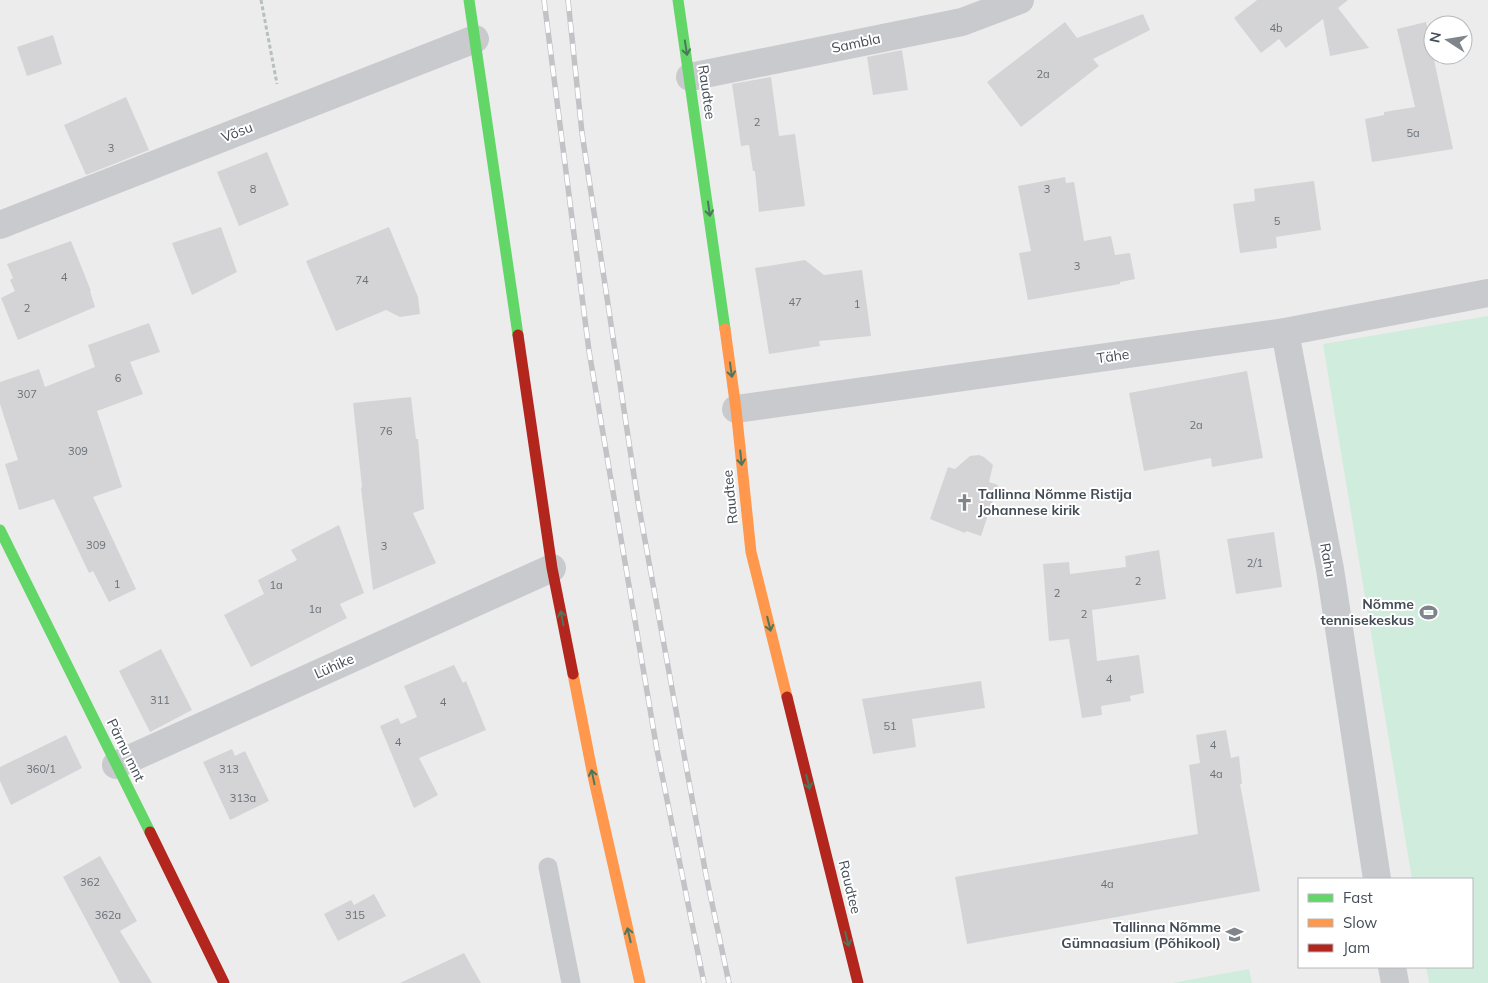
<svg xmlns="http://www.w3.org/2000/svg" width="1488" height="983" font-family="Mulish,sans-serif">
<style>
.green{fill:#d0ecdd}
.building{fill:#d4d4d6}
.lines{fill:none;stroke-linecap:round;stroke-linejoin:round}
.path{stroke:#b6c1be;stroke-width:3;stroke-dasharray:4 2.5;stroke-linecap:butt}
.lane{stroke:#c8cacd;stroke-width:19}
.street{stroke:#c8cacd;stroke-width:28}
.fast{stroke:#63d668;stroke-width:11}
.slow{stroke:#ff974d;stroke-width:11}
.jam{stroke:#b3261e;stroke-width:11}
.rail-casing{stroke:#c2c3c6;stroke-width:5.5}
.rail{stroke:#fff;stroke-width:4;stroke-dasharray:11;stroke-linecap:butt}
.oneway{stroke:#4d765c}
.labels{text-anchor:middle;stroke-width:4;stroke-linejoin:round;paint-order:stroke}
.number-label{font-size:11px;fill:#6a7078}
.street-label{font-size:14px;fill:#444d57;stroke:#fff}
.poi-label{font-size:14px;font-weight:bold;fill:#444d57;stroke:#fff;text-anchor:end}
</style>
<rect width="100%" height="100%" fill="#edecec"/>
<g class="green">
<path d="M1488 316V983H1429L1426 967H1472V879H1412L1323 344Z"/>
<path d="M1249 969 1252 983H1172Z"/>
</g>
<g class="building">
<path d="M1257 0H1348L1338 8 1369 48 1330 56 1323 19 1286 48 1279 39 1261 53 1234 18Z"/>
<path d="M1143 14 1150 30 1093 59 1099 66 1021 127 987 82 1065 22 1077 38Z"/>
<path d="M1426 22 1453 149 1372 162 1365 119 1384 115V112L1415 107 1397 29Z"/>
<path d="M53 35 62 64 27 76 17 47Z"/>
<path d="M902 50 908 90 873 95 867 57Z"/>
<path d="M771 77 779 136 795 134 805 206 759 212 755 171H753L749 145 741 146 732 84Z"/>
<path d="M126 97 149 150 86 175 64 125Z"/>
<path d="M267 152 289 205 239 226 217 172Z"/>
<path d="M1065 177 1066 183 1074 182 1084 241 1111 236 1115 255 1130 253 1135 279 1120 282V284L1028 300 1019 253 1031 251 1018 186Z"/>
<path d="M1314 181 1321 230 1276 237 1277 248 1240 253 1233 204 1255 201 1254 189Z"/>
<path d="M221 227 237 272 192 295 172 243Z"/>
<path d="M389 227 418 297 420 314 400 317 386 310 336 331 306 261Z"/>
<path d="M71 241 91 291H90L95 307 18 340 1 298 15 291 10 280 13 278 7 264Z"/>
<path d="M805 260 824 275 862 270 871 336 819 341 820 346 769 354 755 268Z"/>
<path d="M149 323 160 352 130 362 143 394 97 411 122 487 93 497 136 589 109 602 93 571 89 573 54 499 19 510 5 464 18 460 0 404V382L39 369 45 387 95 367 88 345Z"/>
<path d="M1247 371 1263 458 1212 467 1211 458 1144 471 1129 393Z"/>
<path d="M411 397 416 439H418L424 509 413 513 436 563 373 590 361 488 362 487 353 403Z"/>
<path d="M979 455 984 457 993 465 989 482 998 485 981 536 966 531 965 533 930 519 948 467 955 469 970 456Z"/>
<path d="M339 525 364 593 340 604 347 618 251 667 224 615 264 594 258 580 297 560 291 550Z"/>
<path d="M1274 532 1282 587 1236 594 1227 539Z"/>
<path d="M1159 550 1166 599 1092 610 1097 661 1139 655 1144 693 1130 696 1131 701 1101 706 1102 715 1082 718 1069 639 1049 641 1043 564 1069 562 1070 574 1126 567 1125 556Z"/>
<path d="M161 649 192 710 150 732 119 671Z"/>
<path d="M454 665 463 683 466 681 486 730 419 758 438 795 414 808 380 726 398 718 401 724 417 717 404 686Z"/>
<path d="M981 681 985 708 912 719 916 747 873 754 862 699Z"/>
<path d="M1226 730 1231 758 1239 756 1242 784H1240L1260 891 967 944 955 877 1198 834 1189 765 1200 763 1196 735Z"/>
<path d="M66 735 82 768 11 805 0 781V767Z"/>
<path d="M232 749 235 756 245 751 269 801 230 820 203 762Z"/>
<path d="M100 856 137 921 120 931 152 983H120L63 877Z"/>
<path d="M374 894 386 916 338 941 324 914 351 900 354 905Z"/>
<path d="M464 953 481 983H400Z"/>
</g>
<g class="lines">
<path class="path" d="M261 0 277 84"/>
<path class="lane" d="M548 867 571 983"/>
<g class="street">
<path d="M690 77 962 22 1020 0"/>
<path d="M0 225 475 39"/>
<path d="M1285 332 1330 569 1377 879"/>
<path d="M736 409 1285 332 1488 293"/>
<path d="M116 765 552 568"/>
<path d="M1392 967 1395 983"/>
</g>
<g class="fast">
<path d="M469 0 518 335"/>
<path d="M678 0 725 329"/>
<path d="M0 530 150 832"/>
</g>
<g class="slow">
<path d="M725 329 736 409 751 552 787 697"/>
<path d="M573 674 593 776 640 983"/>
</g>
<g class="jam">
<path d="M518 335 552 568 573 674"/>
<path d="M787 697 858 983"/>
<path d="M150 832 224 983"/>
</g>
<defs>
<g id="rail">
<path d="M544 0 589 351 657 750 704 983"/>
<path d="M568 0 582 133 638 502 706 875 729 983"/>
</g>
</defs>
<use href="#rail" class="rail-casing"/>
<use href="#rail" class="rail"/>
</g>
<defs><path id="oneway-shaft" d="M-6 0H5M1.5-3L5.5 0L1.5 3" fill="none" stroke-width="1.6" stroke-linecap="round" stroke-linejoin="round" transform="scale(1.25)"/></defs>
<g class="oneway">
<use href="#oneway-shaft" transform="translate(686 48) rotate(81)"/>
<use href="#oneway-shaft" transform="translate(709 209) rotate(82)"/>
<use href="#oneway-shaft" transform="translate(731 370) rotate(82)"/>
<use href="#oneway-shaft" transform="translate(741 458) rotate(84)"/>
<use href="#oneway-shaft" transform="translate(562 618) rotate(-101)"/>
<use href="#oneway-shaft" transform="translate(769 624) rotate(76)"/>
<use href="#oneway-shaft" transform="translate(593 777) rotate(-102)"/>
<use href="#oneway-shaft" transform="translate(808 782) rotate(76)"/>
<use href="#oneway-shaft" transform="translate(629 935) rotate(-103)"/>
<use href="#oneway-shaft" transform="translate(847 939) rotate(76)"/>
</g>
<defs>
<symbol id="church-bare" viewBox="-9 -9 18 18"><path d="M-1.2-6h2.4v3.5h3.3v2.4h-3.3V6h-2.4V-.1h-3.3v-2.4h3.3Z" fill="#7f858b" stroke="#fff" stroke-width="2.5" paint-order="stroke"/></symbol>
<symbol id="stadium-bare" viewBox="-9 -9 18 18"><path d="M0-5a6.5 5 0 1 0 0 10a6.5 5 0 1 0 0-10ZM-3.5-1.8h7v3.6h-7Z" fill="#7f858b" stroke="#fff" stroke-width="2.5" paint-order="stroke"/></symbol>
<symbol id="school-bare" viewBox="-9 -9 18 18"><path d="M0-5L7-2L0 1L-7-2ZM-4 1L0 2.5L4 1V4Q0 6-4 4Z" fill="#7f858b" stroke="#fff" stroke-width="2.5" paint-order="stroke"/></symbol>
</defs>
<g fill-rule="evenodd">
<use href="#church-bare" x="952" y="490" width="25" height="25"/>
<use href="#stadium-bare" x="1416" y="600" width="25" height="25"/>
<use href="#school-bare" x="1222" y="922" width="25" height="25"/>
</g>
<g class="labels">
<g class="number-label">
<text x="1276" y="32">4b</text>
<text x="1043" y="78">2a</text>
<text x="757" y="126">2</text>
<text x="1413" y="137">5a</text>
<text x="111" y="152">3</text>
<text x="253" y="193">8</text>
<text x="1047" y="193">3</text>
<text x="1277" y="225">5</text>
<text x="1077" y="270">3</text>
<text x="64" y="281">4</text>
<text x="362" y="284">74</text>
<text x="795" y="306">47</text>
<text x="857" y="308">1</text>
<text x="27" y="312">2</text>
<text x="118" y="382">6</text>
<text x="27" y="398">307</text>
<text x="1196" y="429">2a</text>
<text x="386" y="435">76</text>
<text x="78" y="455">309</text>
<text x="96" y="549">309</text>
<text x="384" y="550">3</text>
<text x="1255" y="567">2/1</text>
<text x="1138" y="585">2</text>
<text x="117" y="588">1</text>
<text x="276" y="589">1a</text>
<text x="1057" y="597">2</text>
<text x="315" y="613">1a</text>
<text x="1084" y="618">2</text>
<text x="1109" y="683">4</text>
<text x="160" y="704">311</text>
<text x="443" y="706">4</text>
<text x="890" y="730">51</text>
<text x="398" y="746">4</text>
<text x="1213" y="749">4</text>
<text x="41" y="773">360/1</text>
<text x="229" y="773">313</text>
<text x="1216" y="778">4a</text>
<text x="243" y="802">313a</text>
<text x="90" y="886">362</text>
<text x="1107" y="888">4a</text>
<text x="108" y="919">362a</text>
<text x="355" y="919">315</text>
</g>
<g class="street-label">
<text transform="translate(856 43) rotate(-12)" y="5">Sambla</text>
<text transform="translate(707 92) rotate(82)" y="5">Raudtee</text>
<text transform="translate(237 132) rotate(-21)" y="5">Võsu</text>
<text transform="translate(1113 356) rotate(-8)" y="5">Tähe</text>
<text transform="translate(730 497) rotate(-96)" y="5">Raudtee</text>
<text transform="translate(1328 560) rotate(80)" y="5">Rahu</text>
<text transform="translate(334 666) rotate(-24)" y="5">Lühike</text>
<text transform="translate(126 750) rotate(64)" y="5">Pärnu mnt</text>
<text transform="translate(850 887) rotate(76)" y="5">Raudtee</text>
</g>
<g class="poi-label">
<text x="978" y="499" text-anchor="start">Tallinna Nõmme Ristija<tspan x="978" dy="16">Johannese kirik</tspan></text>
<text x="1414" y="609">Nõmme<tspan x="1414" dy="16">tennisekeskus</tspan></text>
<text x="1221" y="932">Tallinna Nõmme<tspan x="1221" dy="16">Gümnaasium (Põhikool)</tspan></text>
</g>
</g>
<rect x="1298" y="878" width="175" height="90" fill="#ffffff" stroke="#b4b8bc"/>
<rect x="1308" y="894" width="25" height="8" fill="#63d668" stroke="#b4b8bc"/>
<text x="1343" y="903" font-size="15" fill="#444d57">Fast</text>
<rect x="1308" y="919" width="25" height="8" fill="#ff974d" stroke="#b4b8bc"/>
<text x="1343" y="928" font-size="15" fill="#444d57">Slow</text>
<rect x="1308" y="944" width="25" height="8" fill="#b3261e" stroke="#b4b8bc"/>
<text x="1343" y="953" font-size="15" fill="#444d57">Jam</text>
<g transform="translate(1448 40) rotate(282)"><circle r="24" fill="#ffffff" stroke="#b4b8bc"/>
<path d="M0-4L9 19L0 12L-9 19Z" fill="#7f858b"/>
<text y="-8" font-size="14" font-weight="bold" text-anchor="middle" fill="#444d57">N</text>
</g>
</svg>
